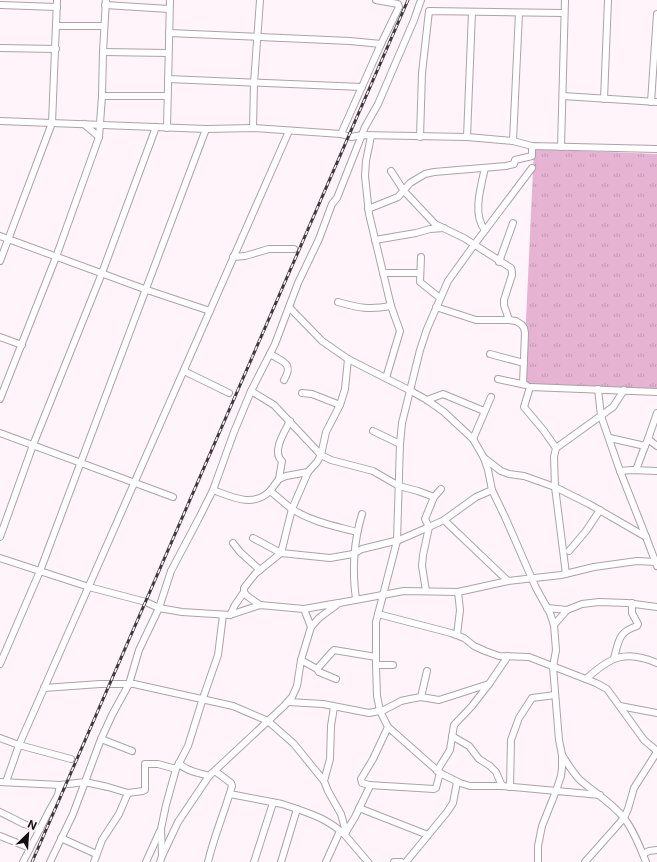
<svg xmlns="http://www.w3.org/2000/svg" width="657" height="862" font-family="Inter,sans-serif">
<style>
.grass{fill:url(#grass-tufts)}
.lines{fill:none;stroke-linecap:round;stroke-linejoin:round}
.minor-casing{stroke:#aca2a8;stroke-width:8}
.minor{stroke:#fff;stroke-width:6}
.rail-casing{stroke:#3f3a3d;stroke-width:3}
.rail{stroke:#fff4fa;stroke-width:1.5;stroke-dasharray:4.5;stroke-linecap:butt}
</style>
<defs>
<pattern id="grass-tufts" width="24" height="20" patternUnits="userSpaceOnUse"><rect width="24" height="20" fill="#e6b3d3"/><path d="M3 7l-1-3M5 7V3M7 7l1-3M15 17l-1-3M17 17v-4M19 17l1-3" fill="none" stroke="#c499b4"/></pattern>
</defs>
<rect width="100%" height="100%" fill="#fff4fa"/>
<path class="grass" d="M534 149 657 154V389L523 384Z"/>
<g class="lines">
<defs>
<g id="minor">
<path d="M0 5 57 7"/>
<path d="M105 5 169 9"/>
<path d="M57 26H104"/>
<path d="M169 33 350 41 381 44"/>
<path d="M0 48 56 49"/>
<path d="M103 52 168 53"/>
<path d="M168 79 362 87"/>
<path d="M102 96H167"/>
<path d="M563 96 657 102"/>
<path d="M604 99 608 0"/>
<path d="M651 102 657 14"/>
<path d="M0 121 206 129 253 128 341 134 351 137 362 135 467 137 513 141 532 146 657 149"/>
<path d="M84 124 99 137"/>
<path d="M167 128 170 0"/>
<path d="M253 128 254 83 260 0"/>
<path d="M341 134 381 44 399 7 398 4 376 0"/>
<path d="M371 136 366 161 365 176 369 214 391 306 400 331 386 378"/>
<path d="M420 137 422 73 429 11 564 13"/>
<path d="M467 137 472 12"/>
<path d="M513 141 519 13"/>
<path d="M561 147 565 0"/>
<path d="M485 168C481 186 472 215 485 230"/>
<path d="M391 171 404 191 435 224 464 238 511 268 512 272V275L504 300V305L509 320"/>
<path d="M368 209 398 197 410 183 425 174 434 172 506 166 514 164 515 160 532 156V146"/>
<path d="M0 236 147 290 210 311"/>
<path d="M375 240 416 233 430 229 444 228"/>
<path d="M233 257 245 256 269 249H294"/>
<path d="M421 257 420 282 440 298"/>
<path d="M0 261 52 123 57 0"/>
<path d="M499 262 513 223"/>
<path d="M383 273H420"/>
<path d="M338 302C359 308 369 310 391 306"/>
<path d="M289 307 322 341 348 359 411 391 427 400 444 412 473 439 484 458 488 470 492 490 505 517 536 588 550 613 554 625 556 650 553 667 559 740 562 755V768L561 776 556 791 542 826 538 846V862"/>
<path d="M436 307 476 320H509L516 321 522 325 524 328 525 333 523 384"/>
<path d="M0 337 22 345"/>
<path d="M270 354C283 362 294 363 284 380"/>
<path d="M490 354 524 363"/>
<path d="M184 371 229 393"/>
<path d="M498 379 526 385"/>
<path d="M598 389 601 416 620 471 646 537"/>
<path d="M251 391 274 405 321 455 331 460 373 471 399 486 418 491 434 497"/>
<path d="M302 393 312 394 340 405"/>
<path d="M0 399 56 257 99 137 102 96 103 52 106 0"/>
<path d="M427 400 443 394 484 411"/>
<path d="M373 431 400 444"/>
<path d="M0 433 173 497"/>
<path d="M610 438 645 446 648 439 657 446"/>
<path d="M473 439 491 397"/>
<path d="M648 439 657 413"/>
<path d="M556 448 613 407 624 390"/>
<path d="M484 458 501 471 509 474 524 476 555 487 589 504 646 537 657 566"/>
<path d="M636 470 645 446"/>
<path d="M620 471 632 470 657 471"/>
<path d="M279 479 282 461C271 452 285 431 290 421"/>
<path d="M213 490C232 497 253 508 270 491 278 497 285 504 292 509 312 522 335 526 357 532"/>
<path d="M270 491 279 479 286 476 308 472 317 462 321 455 326 432 340 405 345 389 348 359"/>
<path d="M444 520 508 581"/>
<path d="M0 537 33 445 102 273 156 127"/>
<path d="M253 538 281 553 330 558 353 554 362 549 399 540 429 527 444 520 476 497 492 490"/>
<path d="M233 543 240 552 260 570"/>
<path d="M569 551 586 531 600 510"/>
<path d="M0 558 89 587 146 602 159 608 182 612 230 615 260 605 304 609 311 627"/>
<path d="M566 574 555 487 554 457 556 448 544 431 524 407 530 387 657 392"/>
<path d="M426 591 422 566 423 555 429 527 425 519 434 497 441 489"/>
<path d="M356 599C352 571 354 541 362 514"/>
<path d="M260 605 247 596 244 592V588L255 574 281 553 292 509 308 472"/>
<path d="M547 608 567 610 582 604 599 602 627 603 657 607"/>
<path d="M304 609 338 603"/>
<path d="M378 614 451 633 464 638 474 646 485 651 499 656 529 657 596 683 607 689 644 740 657 751"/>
<path d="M230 615 235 605 244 592"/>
<path d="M554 625 567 610"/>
<path d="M457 635 460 610 458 592"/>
<path d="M614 658C619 641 618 632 637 626L638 624 632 613V603"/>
<path d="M301 660 317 669 319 672 336 679"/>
<path d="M0 664 40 571 206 129"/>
<path d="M376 665H393"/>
<path d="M317 669 332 652 334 650 376 657"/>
<path d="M586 679C610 657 626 649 657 663"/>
<path d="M44 688 100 684H134L233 706 268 721 294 744 324 781"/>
<path d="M421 697 427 671"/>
<path d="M288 702 323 704 369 713 384 710 401 701 410 699 421 697 439 700 489 684 508 656"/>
<path d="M620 706 657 713"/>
<path d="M334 707 331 726 330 759 324 781 328 791 341 814 346 832 344 834 368 862"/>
<path d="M388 727 380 711 377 696 376 665V622L397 541 400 444 402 423 420 350 427 329 448 281 474 245 532 168"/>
<path d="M452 736 469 746 479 759 490 766 496 772 502 786"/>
<path d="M0 738 19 745 71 759"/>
<path d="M101 739 132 751"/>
<path d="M562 755C568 764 573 773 580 780 595 793 612 803 624 818 634 831 640 847 646 862"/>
<path d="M179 763C185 771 200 773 209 776"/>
<path d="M437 771 450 750 454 725 472 706 489 684"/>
<path d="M0 782 60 785 85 782 101 739 112 715 129 684 139 650 159 608 171 571 199 518 213 490 234 432 251 391 275 344 298 283 319 239 332 204 337 198 365 127 378 104 414 20 421 0"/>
<path d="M6 782 19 745 289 131"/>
<path d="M369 785 434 789 436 788 440 773"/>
<path d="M510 787 511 740 519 718 532 698 555 695"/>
<path d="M230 794 282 804 297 809 281 862"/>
<path d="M359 808 428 835"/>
<path d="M297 809C317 816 328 820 344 834"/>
<path d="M0 812 24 824 40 829"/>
<path d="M346 832 355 817 369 788V785L362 783 361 779 373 759 388 727 440 773 460 783 470 786H502L600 795"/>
<path d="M0 836 30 848"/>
<path d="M61 838 96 854"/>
<path d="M643 854 649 851 657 850"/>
<path d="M162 855 161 829 166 805 176 769 188 746 203 698 218 655 223 615"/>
<path d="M23 862 47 815 58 795 60 785"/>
<path d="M50 862 73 814 85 782 108 787 128 793"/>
<path d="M94 862 102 840 119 814 128 793 143 791 145 790V764H158L176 769"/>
<path d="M146 862 160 831"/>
<path d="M160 862 162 856 178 822 209 776 284 706 292 697 297 686 301 660 311 627 319 618 339 603 404 591 458 592 508 581 561 575 594 567 637 561 657 562"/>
<path d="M208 862C214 836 225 811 232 786L231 783 215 771"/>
<path d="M254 862 273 803"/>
<path d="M326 862 340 831"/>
<path d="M394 862H401"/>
<path d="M406 862 447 812 453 803 457 782"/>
<path d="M585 862 624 818 628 809 634 788 657 752"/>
</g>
</defs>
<use href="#minor" class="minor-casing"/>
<use href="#minor" class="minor"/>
<defs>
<path id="rail" d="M32 862 408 0"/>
</defs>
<use href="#rail" class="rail-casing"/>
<use href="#rail" class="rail"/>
</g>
<g transform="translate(28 834) rotate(25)" stroke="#fff4fa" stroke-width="3" paint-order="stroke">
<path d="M0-3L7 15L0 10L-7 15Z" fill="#130f11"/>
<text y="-6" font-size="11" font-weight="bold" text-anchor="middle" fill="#130f11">N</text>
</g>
</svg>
